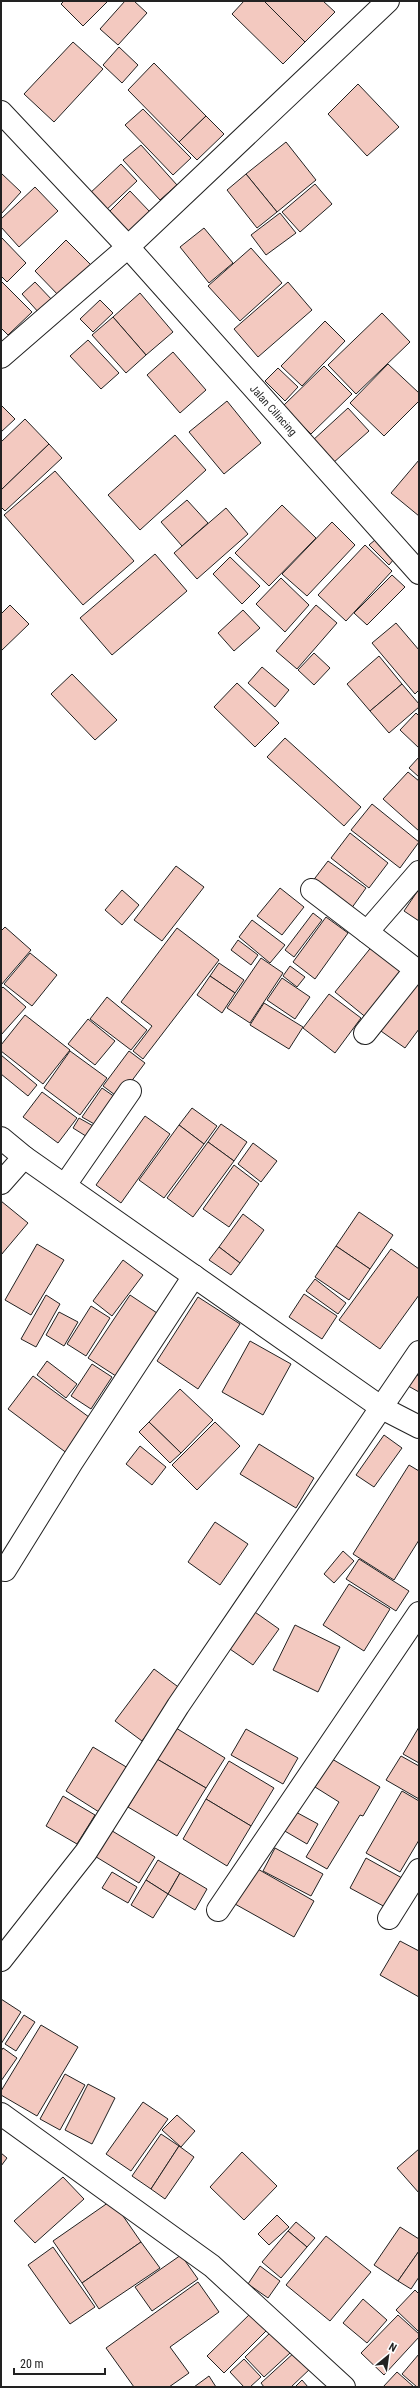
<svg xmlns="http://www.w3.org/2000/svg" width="420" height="2388" font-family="'Roboto Condensed',sans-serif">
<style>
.building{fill:#f3c9c0;stroke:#222}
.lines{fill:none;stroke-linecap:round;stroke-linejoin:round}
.minor-casing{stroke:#222;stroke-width:24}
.minor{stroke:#fff;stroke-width:22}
.labels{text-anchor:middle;stroke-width:3;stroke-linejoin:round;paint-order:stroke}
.street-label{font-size:11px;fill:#222;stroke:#fff}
</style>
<rect width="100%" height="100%" fill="#fff"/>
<g class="building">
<path d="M64 1H108L83 26 61 4Z"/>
<path d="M125 1H134L147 13 118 45 100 29Z"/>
<path d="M244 1H264L305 42 283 64 232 14Z"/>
<path d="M264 1H323L335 12 305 42Z"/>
<path d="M73 42 103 69 54 122 24 94Z"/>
<path d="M119 47 138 65 122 83 103 65Z"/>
<path d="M154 63 206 116 179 142 128 90Z"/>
<path d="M358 84 399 127 367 156 328 114Z"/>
<path d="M143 109 191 158 173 175 125 125Z"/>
<path d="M206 116 224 134 197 160 179 142Z"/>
<path d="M286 142 316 180 277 212 246 174Z"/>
<path d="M141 145 177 185 160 200 123 160Z"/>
<path d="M121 164 137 181 104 212 88 195Z"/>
<path d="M1 173 21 192 1 214Z"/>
<path d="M246 174 277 212 257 228 227 190Z"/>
<path d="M315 184 332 204 300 232 282 212Z"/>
<path d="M35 187 58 211 19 247 1 227V219Z"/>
<path d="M130 191 150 212 128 233 108 213Z"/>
<path d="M280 213 296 233 266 255 251 235Z"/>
<path d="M204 228 233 263 209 283 180 247Z"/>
<path d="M1 237 26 263 7 282 1 276Z"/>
<path d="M66 240 93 267 61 298 35 271Z"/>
<path d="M251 248 282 283 240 321 208 286Z"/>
<path d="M1 281 32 312 8 335 1 328Z"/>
<path d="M35 282 54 302 40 314 22 294Z"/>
<path d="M288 282 312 310 258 357 234 329Z"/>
<path d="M140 293 173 332 146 355 113 317Z"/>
<path d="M100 300 113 313 93 332 80 319Z"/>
<path d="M382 313 410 342 356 394 328 365Z"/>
<path d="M113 317 146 355 126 373 92 335Z"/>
<path d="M325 321 345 341 302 386 281 366Z"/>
<path d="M88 340 119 373 101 389 70 356Z"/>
<path d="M173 352 206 390 180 413 147 375Z"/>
<path d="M388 364 419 393V401L384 436 350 403Z"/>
<path d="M324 366 352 394 311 434 283 406Z"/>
<path d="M278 368 298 387 285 401 265 381Z"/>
<path d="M227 401 261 443 224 474 189 432Z"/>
<path d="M2 406 15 419 1 432V407Z"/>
<path d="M348 408 369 431 333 463 312 441Z"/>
<path d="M25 419 49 444 1 490V442Z"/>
<path d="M175 435 206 470 140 530 108 495Z"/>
<path d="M49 444 62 458 5 511 1 507V490Z"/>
<path d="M419 460V516L391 493Z"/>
<path d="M55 471 134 561 83 605 4 515Z"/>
<path d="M187 500 208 523 182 546 161 522Z"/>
<path d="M282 505 316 538 269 586 235 553Z"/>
<path d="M226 508 248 534 197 579 174 553Z"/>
<path d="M332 522 355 545 307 596 282 574Z"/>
<path d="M375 540 394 559 389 565 369 545Z"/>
<path d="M365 545 392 571 346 621 318 595Z"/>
<path d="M155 554 187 591 112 655 80 618Z"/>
<path d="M230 557 260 586 242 604 213 574Z"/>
<path d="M392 575 405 587 367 625 354 613Z"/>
<path d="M281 578 309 605 285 632 256 604Z"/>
<path d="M10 605 29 624 1 651V614Z"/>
<path d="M316 605 337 623 297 669 276 651Z"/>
<path d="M243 610 260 628 234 651 218 633Z"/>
<path d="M396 623 419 650V690L415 694 372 643Z"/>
<path d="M314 653 330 668 314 685 298 670Z"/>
<path d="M379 656 402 684 370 711 347 684Z"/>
<path d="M262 667 289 690 275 707 248 683Z"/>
<path d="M72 674 117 720 95 740 51 694Z"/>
<path d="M237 683 279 723 255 747 214 707Z"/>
<path d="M402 684 419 704V707L389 733 370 711Z"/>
<path d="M416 713 419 716V748L400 730Z"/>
<path d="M285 738 361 807 344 826 267 757Z"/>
<path d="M419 757V777L409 768Z"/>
<path d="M408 772 419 781V831L383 799Z"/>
<path d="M372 804 419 842 400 868 351 830Z"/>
<path d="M350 833 388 863 369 888 331 858Z"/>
<path d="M328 861 366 888 351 909 312 882Z"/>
<path d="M176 866 204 887 162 941 134 920Z"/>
<path d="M280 888 304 907 282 935 257 916Z"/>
<path d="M419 889V921L404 911Z"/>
<path d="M122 890 139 905 122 925 105 910Z"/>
<path d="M313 913 322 920 294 957 285 950Z"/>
<path d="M326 917 348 933 315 979 293 962Z"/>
<path d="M252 920 285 945 270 963 239 937Z"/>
<path d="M5 927 31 950 1 985V931Z"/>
<path d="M177 928 219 960 143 1059 133 1051 152 1026 121 1002Z"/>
<path d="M238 940 258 955 251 965 231 950Z"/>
<path d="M373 945 407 971 368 1019 335 992Z"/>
<path d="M30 953 57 975 32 1006 4 984Z"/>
<path d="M261 958 283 973 250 1023 227 1008Z"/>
<path d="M219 963 244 980 235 993 210 976Z"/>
<path d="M290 966 305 977 297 987 283 976Z"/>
<path d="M210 976 235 993 222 1013 197 995Z"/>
<path d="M419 976V1029L405 1048 378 1029Z"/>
<path d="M282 978 310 997 295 1019 267 1000Z"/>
<path d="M3 987 26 1007 1 1035V989Z"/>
<path d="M329 994 361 1018 335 1053 303 1028Z"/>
<path d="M107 997 147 1030 131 1050 90 1019Z"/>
<path d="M264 1003 303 1027 289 1049 250 1025Z"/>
<path d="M25 1015 70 1050 43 1084 1 1051V1045Z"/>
<path d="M88 1019 115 1041 95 1065 68 1044Z"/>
<path d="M70 1051 107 1078 80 1115 44 1088Z"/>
<path d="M129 1051 145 1063 119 1098 103 1086Z"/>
<path d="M1 1055 37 1085 28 1096 1 1074Z"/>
<path d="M102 1088 115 1097 96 1125 82 1117Z"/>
<path d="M42 1092 77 1118 58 1143 23 1117Z"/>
<path d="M192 1108 217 1126 204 1144 179 1125Z"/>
<path d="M145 1116 170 1134 121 1203 96 1185Z"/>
<path d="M79 1118 95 1127 89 1138 73 1128Z"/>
<path d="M221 1124 247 1142 234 1161 208 1142Z"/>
<path d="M179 1125 204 1144 164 1198 139 1180Z"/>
<path d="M208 1142 234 1161 193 1217 167 1198Z"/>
<path d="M253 1143 277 1161 261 1182 238 1164Z"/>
<path d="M234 1165 259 1184 229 1227 203 1209Z"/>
<path d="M1 1201 28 1223 1 1255Z"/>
<path d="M359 1212 393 1235 370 1269 336 1246Z"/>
<path d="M243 1214 264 1230 240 1263 219 1247Z"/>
<path d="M37 1244 64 1260 31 1315 5 1300Z"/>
<path d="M336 1246 370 1269 349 1300 315 1277Z"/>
<path d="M219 1247 240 1263 231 1275 209 1260Z"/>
<path d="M391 1249 419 1269V1295L380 1349 339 1320Z"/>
<path d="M123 1260 143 1275 112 1316 93 1301Z"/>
<path d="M315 1279 346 1303 338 1314 306 1291Z"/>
<path d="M304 1294 337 1316 322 1339 289 1317Z"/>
<path d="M46 1295 60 1304 36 1347 21 1339Z"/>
<path d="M130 1295 160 1315 119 1378 88 1358Z"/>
<path d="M198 1297 240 1324 198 1389 157 1361Z"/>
<path d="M91 1306 110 1318 86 1356 67 1344Z"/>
<path d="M59 1312 78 1322 64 1346 46 1335Z"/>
<path d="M250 1341 291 1364 263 1415 222 1392Z"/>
<path d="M47 1361 77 1384 66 1398 37 1375Z"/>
<path d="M92 1364 112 1377 91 1409 71 1396Z"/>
<path d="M408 1370 419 1376V1392L401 1382Z"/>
<path d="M33 1376 93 1420 68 1454 8 1409Z"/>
<path d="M180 1389 213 1420 181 1453 149 1422Z"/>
<path d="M149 1422 181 1453 170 1463 139 1432Z"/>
<path d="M215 1422 240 1446 197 1490 172 1465Z"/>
<path d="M384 1435 402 1448 374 1487 356 1475Z"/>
<path d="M259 1444 314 1478 296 1508 240 1474Z"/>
<path d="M140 1446 166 1467 152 1485 126 1464Z"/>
<path d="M409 1465 419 1471V1540L394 1580 353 1554Z"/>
<path d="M215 1522 248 1544 220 1585 188 1562Z"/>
<path d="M343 1551 354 1561 334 1583 324 1574Z"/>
<path d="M359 1559 409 1591 396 1611 346 1579Z"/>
<path d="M349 1584 390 1609 364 1651 323 1625Z"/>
<path d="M252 1610 279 1629 253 1665 227 1647Z"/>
<path d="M295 1625 340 1647 318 1692 273 1670Z"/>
<path d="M154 1669 181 1689 142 1741 115 1721Z"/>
<path d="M419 1727V1763L403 1754Z"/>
<path d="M176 1728 225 1758 206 1788 157 1759Z"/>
<path d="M246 1729 298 1758 283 1784 231 1755Z"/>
<path d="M93 1747 128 1768 99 1812 66 1791Z"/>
<path d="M401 1756 419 1766V1799L386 1780Z"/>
<path d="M157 1759 206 1788 177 1836 128 1807Z"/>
<path d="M332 1759 380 1787 363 1816 360 1815 327 1869 306 1857 339 1802 315 1787Z"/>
<path d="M229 1761 274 1788 251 1826 206 1799Z"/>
<path d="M402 1791 419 1801V1840L400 1872 366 1853Z"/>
<path d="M63 1796 95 1815 77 1844 46 1826Z"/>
<path d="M206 1799 251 1826 227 1866 183 1839Z"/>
<path d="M294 1811 318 1824 307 1844 283 1830Z"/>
<path d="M109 1829 155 1857 139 1883 93 1855Z"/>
<path d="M275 1848 323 1874 311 1896 263 1871Z"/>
<path d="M366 1858 402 1878 387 1908 350 1888Z"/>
<path d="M158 1860 180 1873 168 1894 146 1880Z"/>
<path d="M256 1868 314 1901 294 1937 235 1904Z"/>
<path d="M112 1872 137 1887 128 1903 102 1888Z"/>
<path d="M180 1873 207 1889 195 1910 168 1894Z"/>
<path d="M146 1880 168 1894 153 1918 131 1905Z"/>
<path d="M400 1941 419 1951V1997L380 1975Z"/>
<path d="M1 1999 21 2012 1 2044Z"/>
<path d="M24 2015 35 2022 16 2051 5 2044Z"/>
<path d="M41 2025 78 2047 37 2116 1 2095V2091Z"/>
<path d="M3 2048 17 2058 1 2081V2051Z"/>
<path d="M65 2074 85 2085 60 2130 40 2119Z"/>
<path d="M88 2084 115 2098 92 2144 65 2130Z"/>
<path d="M143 2102 168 2119 131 2171 106 2154Z"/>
<path d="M177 2115 195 2131 181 2147 162 2130Z"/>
<path d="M161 2134 179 2146 151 2189 132 2176Z"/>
<path d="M179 2146 194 2157 165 2199 151 2189Z"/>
<path d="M419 2149V2193L397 2168Z"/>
<path d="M242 2152 277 2186 244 2220 210 2187Z"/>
<path d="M1 2153 7 2158 1 2166Z"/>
<path d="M63 2177 84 2199 35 2243 14 2221Z"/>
<path d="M112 2200 141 2242 82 2283 53 2241Z"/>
<path d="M277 2215 289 2227 269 2245 258 2234Z"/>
<path d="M296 2222 315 2238 307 2247 288 2231Z"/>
<path d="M400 2227 419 2239V2251L398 2281 374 2265Z"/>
<path d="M288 2231 307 2247 281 2278 262 2262Z"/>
<path d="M326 2236 371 2272 330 2321 286 2285Z"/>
<path d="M141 2242 160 2268 99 2309 82 2283Z"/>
<path d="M53 2247 95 2307 70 2324 28 2265Z"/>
<path d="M419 2251V2277L411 2289 398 2281Z"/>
<path d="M181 2255 198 2279 152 2311 135 2287Z"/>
<path d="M260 2266 280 2281 268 2298 248 2284Z"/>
<path d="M198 2282 219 2312 170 2347 189 2373 169 2387H134L106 2348Z"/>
<path d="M415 2290 419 2294V2332L396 2310Z"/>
<path d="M363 2299 387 2320 367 2343 343 2323Z"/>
<path d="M253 2311 270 2327 224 2373 207 2356Z"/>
<path d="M398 2315 419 2334V2337L384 2375 361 2353Z"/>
<path d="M271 2332 290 2353 264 2377 245 2357Z"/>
<path d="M296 2351 312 2367 291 2387H264L261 2383Z"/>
<path d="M419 2354V2387H417L402 2374Z"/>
<path d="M244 2359 261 2377 250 2387H244L230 2372Z"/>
<path d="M397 2372 414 2387H383Z"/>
<path d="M209 2376 216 2387H194Z"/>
<path d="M302 2380 308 2387H295Z"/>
</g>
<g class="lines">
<defs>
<g id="minor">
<path id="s1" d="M1 112 128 247 419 573"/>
<path d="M1 357 128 247 388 1"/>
<path d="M419 872 367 932 419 972"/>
<path d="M312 890 367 932"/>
<path d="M365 1033 416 969"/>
<path d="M1 1138 24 1157 382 1408 419 1427"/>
<path d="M1 1183 24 1157"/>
<path d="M65 1185 130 1091"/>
<path d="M5 1570 72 1462 194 1276"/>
<path d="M218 1910 419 1613"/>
<path d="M389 1918 419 1870"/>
<path d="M1 1960 86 1852 178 1706 419 1352"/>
<path d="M1 2114 212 2266 344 2387"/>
</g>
</defs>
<use href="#minor" class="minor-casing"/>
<use href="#minor" class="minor"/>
</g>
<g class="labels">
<g class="street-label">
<text dy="4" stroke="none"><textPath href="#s1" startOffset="404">Jalan Cilincing</textPath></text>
</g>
</g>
<rect width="420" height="2388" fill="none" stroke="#222222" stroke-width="4"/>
<g transform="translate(388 2356) rotate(29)" stroke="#ffffff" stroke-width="3" paint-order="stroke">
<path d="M0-3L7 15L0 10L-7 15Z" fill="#222222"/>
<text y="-6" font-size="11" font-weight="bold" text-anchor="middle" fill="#222222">N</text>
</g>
<path d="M14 2368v6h91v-6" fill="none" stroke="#222222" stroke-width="2"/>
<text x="20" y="2368" font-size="12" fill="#222222" stroke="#ffffff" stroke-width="3" paint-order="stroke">20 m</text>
</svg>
